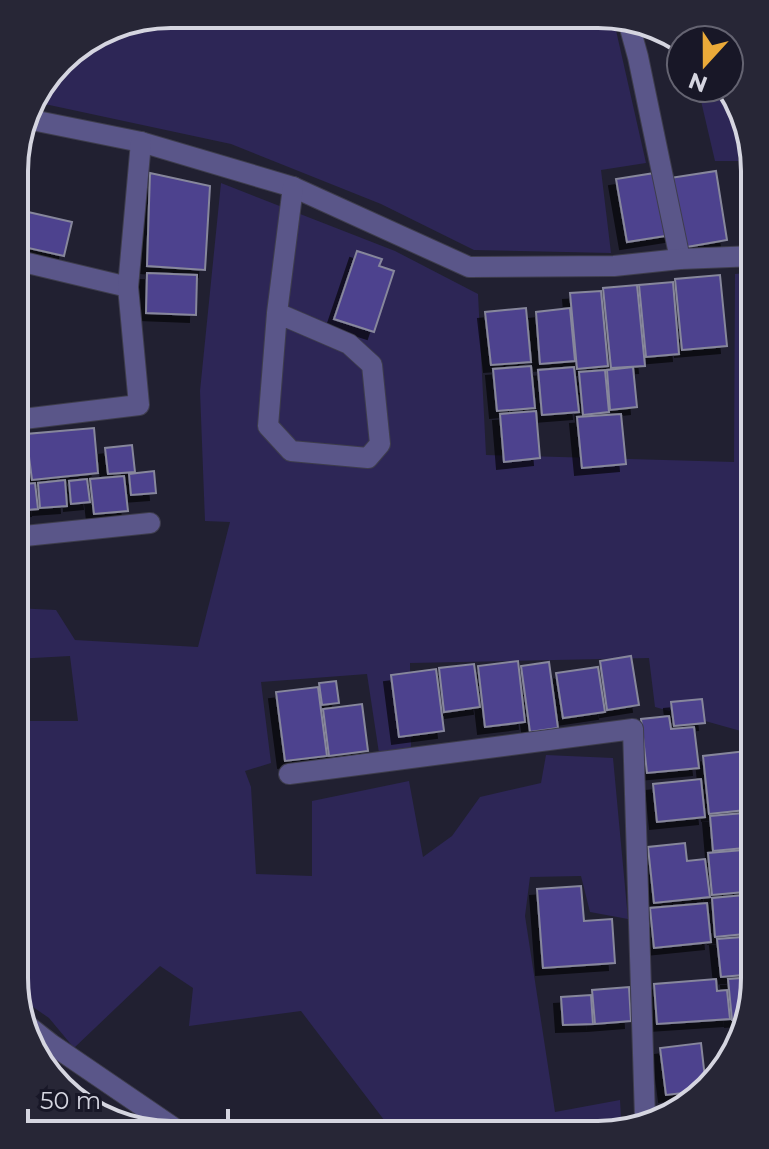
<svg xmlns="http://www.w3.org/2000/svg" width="769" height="1149" font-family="Montserrat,sans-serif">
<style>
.green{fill:#2d2656}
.building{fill:#4d428e;stroke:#87879c;stroke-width:2;filter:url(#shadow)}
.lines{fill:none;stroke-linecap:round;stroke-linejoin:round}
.minor-casing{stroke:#3e3d4d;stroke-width:22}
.minor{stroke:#5a5689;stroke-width:20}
.rim{fill:none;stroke:#d5d5e0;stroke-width:4}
</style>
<defs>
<filter id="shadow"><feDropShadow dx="-7" dy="7" stdDeviation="0" flood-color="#0009"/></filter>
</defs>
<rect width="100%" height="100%" fill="#212031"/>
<g class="green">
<path d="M171 14 613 17 646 163 601 170 611 253 474 250 381 204 231 144 40 103 68 53Z"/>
<path d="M698 88H726L743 110 753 161H715Z"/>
<path d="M221 183 395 251 478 294 486 455 734 462 735 274 755 272V731L748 733 655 707 649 658 410 663 411 747 379 753 367 674 261 682 271 763 245 771 251 787 256 874 312 876V801L409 781 423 857 452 836 480 797 541 783 546 755 613 758 628 919 590 912 581 876 530 877 525 916 555 1112 620 1100 621 1117 599 1135 394 1133 301 1011 189 1026 193 988 160 966 74 1048 49 1018 17 996 14 978V721H78L70 656 15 659V608L56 610 75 640 198 647 230 522 205 521 200 391Z"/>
</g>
<g class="building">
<path d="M746 149H751L755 171V221Z"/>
<path d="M716 171 727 240 681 248 670 178Z"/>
<path d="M661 172 672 235 627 242 616 179Z"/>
<path d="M150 173 210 186 205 270 147 266Z"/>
<path d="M15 209 72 222 64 256 15 245Z"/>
<path d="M357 251 382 259 379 266 394 271 374 332 334 319Z"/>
<path d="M147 273 197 275 196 315 146 313Z"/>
<path d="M720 275 727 346 682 350 675 279Z"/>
<path d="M673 282 679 354 646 357 639 285Z"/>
<path d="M637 285 645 366 611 368 603 288Z"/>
<path d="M601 291 608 366 577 369 570 293Z"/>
<path d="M526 308 531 362 491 365 485 312Z"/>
<path d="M570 308 575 361 540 364 536 312Z"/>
<path d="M531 366 535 408 497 411 493 369Z"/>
<path d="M574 367 579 412 542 415 538 370Z"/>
<path d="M633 367 637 407 610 410 607 370Z"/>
<path d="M605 370 609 412 583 415 579 372Z"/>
<path d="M536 411 540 458 504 462 500 414Z"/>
<path d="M621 414 626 464 582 468 577 417Z"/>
<path d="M94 428 98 473 32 480 26 434Z"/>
<path d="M25 438 29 479 15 480V439Z"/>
<path d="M132 445 135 472 108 474 105 448Z"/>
<path d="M154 471 156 493 131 495 129 474Z"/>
<path d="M124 476 128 511 94 514 90 479Z"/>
<path d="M87 479 90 502 71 504 69 481Z"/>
<path d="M65 480 67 506 40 508 38 483Z"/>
<path d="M35 483 38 509 15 511V485Z"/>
<path d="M631 656 639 705 607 710 600 661Z"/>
<path d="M518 661 525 722 485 727 478 666Z"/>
<path d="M549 662 558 728 530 732 521 666Z"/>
<path d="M474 664 480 707 444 712 439 668Z"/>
<path d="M598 667 605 712 563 718 556 673Z"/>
<path d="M436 669 444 731 399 737 391 675Z"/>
<path d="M336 681 339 703 322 705 319 683Z"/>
<path d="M318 687 327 756 285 761 276 692Z"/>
<path d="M702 699 705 723 674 726 671 702Z"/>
<path d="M362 704 368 751 329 756 323 709Z"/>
<path d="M669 716 671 729 694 727 699 768 647 773 641 719Z"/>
<path d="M755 750V809L709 814 703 756Z"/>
<path d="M701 779 705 817 657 822 653 784Z"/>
<path d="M755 812V847L713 851 710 816Z"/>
<path d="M685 843 687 861 705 859 710 897 654 903 648 847Z"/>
<path d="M755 849V891L712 895 708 853Z"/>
<path d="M581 886 584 921 612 919 615 963 543 968 537 889Z"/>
<path d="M755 894V933L715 937 712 898Z"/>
<path d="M707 903 711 942 654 948 650 908Z"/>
<path d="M755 936V974L721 977 717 939Z"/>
<path d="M755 977V989L743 1019 732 1020 728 979Z"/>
<path d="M716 979 717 991 727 990 730 1019 657 1024 654 984Z"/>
<path d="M629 987 631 1021 595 1024 592 990Z"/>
<path d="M591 995 593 1024 563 1025 561 997Z"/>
<path d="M701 1043 706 1087 700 1091 666 1095 660 1048Z"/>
</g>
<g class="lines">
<defs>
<g id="minor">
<path d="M627 17 638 57 680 259"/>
<path d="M32 120 141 142 293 187 469 267 614 266 680 259 755 256"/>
<path d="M15 260 128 287"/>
<path d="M277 313 349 344 372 365 380 444 368 458 291 451 268 426 277 313 293 187"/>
<path d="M15 420 139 405 128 287 141 142"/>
<path d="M15 537 150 523"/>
<path d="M289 774 633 729 645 1118"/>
<path d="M23 1022 51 1044 183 1134"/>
<path d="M637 1127 645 1118 669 1115"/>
</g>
</defs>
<use href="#minor" class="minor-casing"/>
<use href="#minor" class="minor"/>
</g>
<path d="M0 0H769V1149H0ZM171 28H598A143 143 0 0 1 741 171V978A143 143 0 0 1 598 1121H171A143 143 0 0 1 28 978V171A143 143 0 0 1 171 28Z" fill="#272636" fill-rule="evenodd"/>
<path class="rim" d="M171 28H598A143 143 0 0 1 741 171V978A143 143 0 0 1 598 1121H171A143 143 0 0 1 28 978V171A143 143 0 0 1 171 28Z"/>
<g transform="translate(705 64) rotate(201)"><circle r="38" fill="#181727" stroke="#646371" stroke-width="2"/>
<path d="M0-6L14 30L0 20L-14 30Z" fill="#ebaa39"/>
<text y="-12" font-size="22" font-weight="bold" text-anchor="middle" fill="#d5d5e0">N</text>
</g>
<path d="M28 1109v12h200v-12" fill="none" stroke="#d5d5e0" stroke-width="4"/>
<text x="40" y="1109" font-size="24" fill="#d5d5e0" stroke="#181727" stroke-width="6" paint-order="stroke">50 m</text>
</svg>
